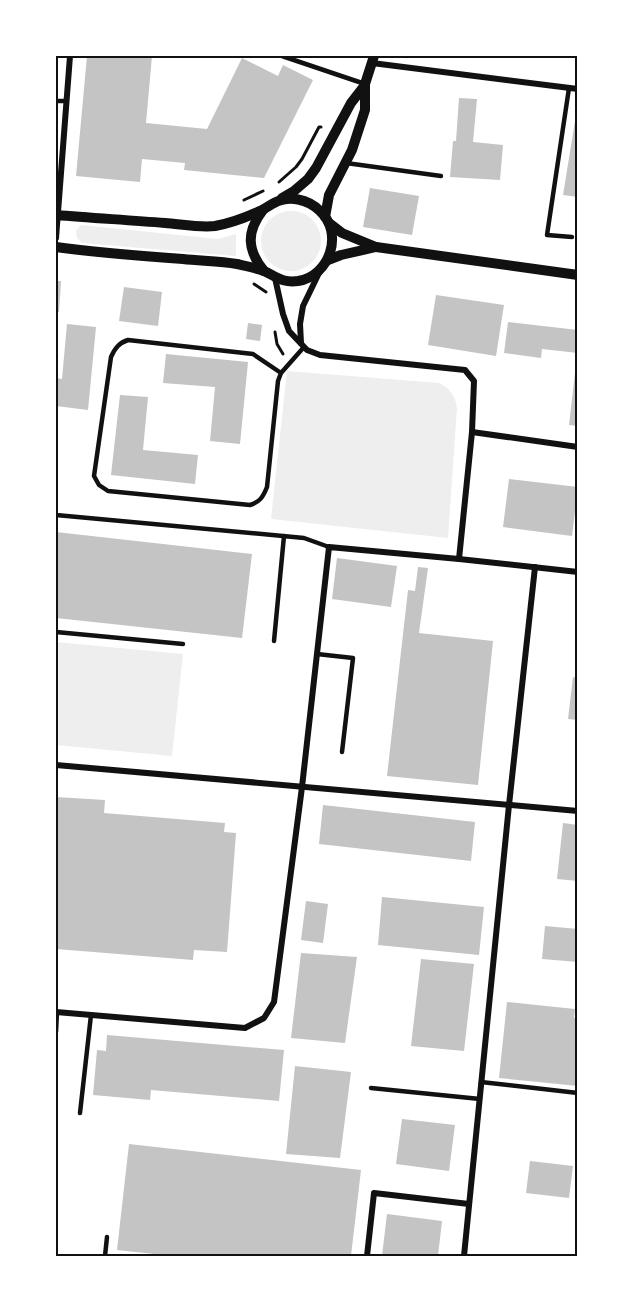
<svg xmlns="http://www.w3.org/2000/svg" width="633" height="1312" font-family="Overpass,sans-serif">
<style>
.green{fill:#eee}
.building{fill:#c4c4c4}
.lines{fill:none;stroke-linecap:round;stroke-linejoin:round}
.path{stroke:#111;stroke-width:3}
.service{stroke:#111;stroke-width:4.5}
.minor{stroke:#111;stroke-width:6}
.tertiary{stroke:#111;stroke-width:10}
.neatline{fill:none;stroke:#111;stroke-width:2}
</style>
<rect width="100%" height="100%" fill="#fff"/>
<g class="green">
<circle cx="291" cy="241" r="30"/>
<path d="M81 225 218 239 236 234V256L82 243 77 238 76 231Z"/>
<path d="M287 371 439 383C450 389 455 395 457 408L448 538 271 519Z"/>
<path d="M56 642 183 654 172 756 56 745Z"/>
</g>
<g class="building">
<path d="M87 56H152L146 123 207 129 242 58 278 76 283 65 313 80 264 178 184 170 185 163 142 159 140 182 76 176Z"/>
<path d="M459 98 477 99 473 142 503 145 500 180 450 177 453 141H456Z"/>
<path d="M576 115H578V197L563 195Z"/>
<path d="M370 188 419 196 412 235 363 227Z"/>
<path d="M56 281H61L59 312H56Z"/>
<path d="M124 287 162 292 158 326 119 321Z"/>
<path d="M436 295 504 305 496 356 428 345Z"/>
<path d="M508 322 578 330V353L542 349 541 358 504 353Z"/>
<path d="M248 323 262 325 260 341 246 339Z"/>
<path d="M67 324 96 327 88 410 56 406V378L62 379Z"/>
<path d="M166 354 248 362 240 444 210 441 215 387 163 383Z"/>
<path d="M576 364 578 365V426L569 425Z"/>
<path d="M120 395 148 397 143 450 198 455 195 484 111 475Z"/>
<path d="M509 479 578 487 572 536 503 527Z"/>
<path d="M56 532 252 554 242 638 56 618Z"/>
<path d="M337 558 397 566 391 607 332 599Z"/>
<path d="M418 567 428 568 419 633 493 641 478 785 387 776 408 590 415 591Z"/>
<path d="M573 677 578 678V720L568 719Z"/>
<path d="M56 797 105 800 104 813 225 823 224 832 236 833 227 952 194 950 193 960 56 949Z"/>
<path d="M323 805 475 822 471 861 319 844Z"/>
<path d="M563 823 578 825V881L557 879Z"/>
<path d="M382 897 484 907 479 955 378 945Z"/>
<path d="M306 901 328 904 323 943 301 940Z"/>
<path d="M545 926 578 929V962L542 959Z"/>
<path d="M301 953 357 957 345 1043 291 1038Z"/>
<path d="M421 959 474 964 464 1051 411 1046Z"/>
<path d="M507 1002 575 1009 574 1018H578V1086L499 1078Z"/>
<path d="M107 1035 284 1050 279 1101 151 1090 150 1100 93 1095 97 1050 106 1051Z"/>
<path d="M295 1066 351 1072 340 1158 286 1154Z"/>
<path d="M402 1119 455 1125 449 1171 396 1164Z"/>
<path d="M129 1144 361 1170 351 1256H173L117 1250Z"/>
<path d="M530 1161 573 1166 569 1198 526 1193Z"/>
<path d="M387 1214 442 1221 438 1256H382Z"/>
</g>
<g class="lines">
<g class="path">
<path d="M279 182 296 167 302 159 319 127H321"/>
<path d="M244 200 263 191"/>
<path d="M254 284 266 292"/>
<path d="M275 332 277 344 283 354"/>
</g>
<g class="service">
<path d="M282 56 365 84"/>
<path d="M569 88 547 235 572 237"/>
<path d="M56 101H66"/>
<path d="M346 163 441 176"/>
<path d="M281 373 253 354 128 340C119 343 115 348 111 357L94 476 99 485 108 491 250 505C260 502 263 497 267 487L278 381 281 373 304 347"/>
<path d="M56 515 304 538 329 547"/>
<path d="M56 632 183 644"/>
<path d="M274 641 284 536"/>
<path d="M317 654 353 658 342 752"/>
<path d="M56 1032 57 1012"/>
<path d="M481 1082 578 1093"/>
<path d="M371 1088 480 1099"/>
<path d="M80 1113 91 1015"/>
<path d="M105 1256 107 1237"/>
</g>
<g class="minor">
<path d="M372 63 578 89"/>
<path d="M56 238 70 56"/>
<path d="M275 278 283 314 289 331 307 350 320 355 465 370 474 381 472 432 459 559"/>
<path d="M301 343 300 324 303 306 319 273"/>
<path d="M472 432 578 447"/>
<path d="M56 765 578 811"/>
<path d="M56 1012 245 1028 264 1018 274 1002 302 787 329 547 459 559 578 572"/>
<path d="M367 1256 374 1193 469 1204"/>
<path d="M464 1256 509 805 535 567"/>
</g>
<g class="tertiary">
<path d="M282 198 294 191 308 179 316 168 351 103 365 85"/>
<path d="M263 210C246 232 247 250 264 271"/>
<path d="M56 215C92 218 128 220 165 223 180 224 200 228 215 226 231 223 247 217 262 210 266 208 270 205 274 203 289 195 308 199 320 211 344 233 330 276 298 281 282 283 277 277 264 271 256 268 246 266 237 264 219 261 200 261 183 259 140 256 98 253 56 247"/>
<path d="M325 217 329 195 352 150 365 110V84L374 56"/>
<path d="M329 223 342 233 376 247 578 275"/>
<path d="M328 260 341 255 376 247"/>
</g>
</g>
<rect width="633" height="1312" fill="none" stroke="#ffffff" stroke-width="114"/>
<rect x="57" y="57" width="519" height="1198" class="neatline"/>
</svg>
